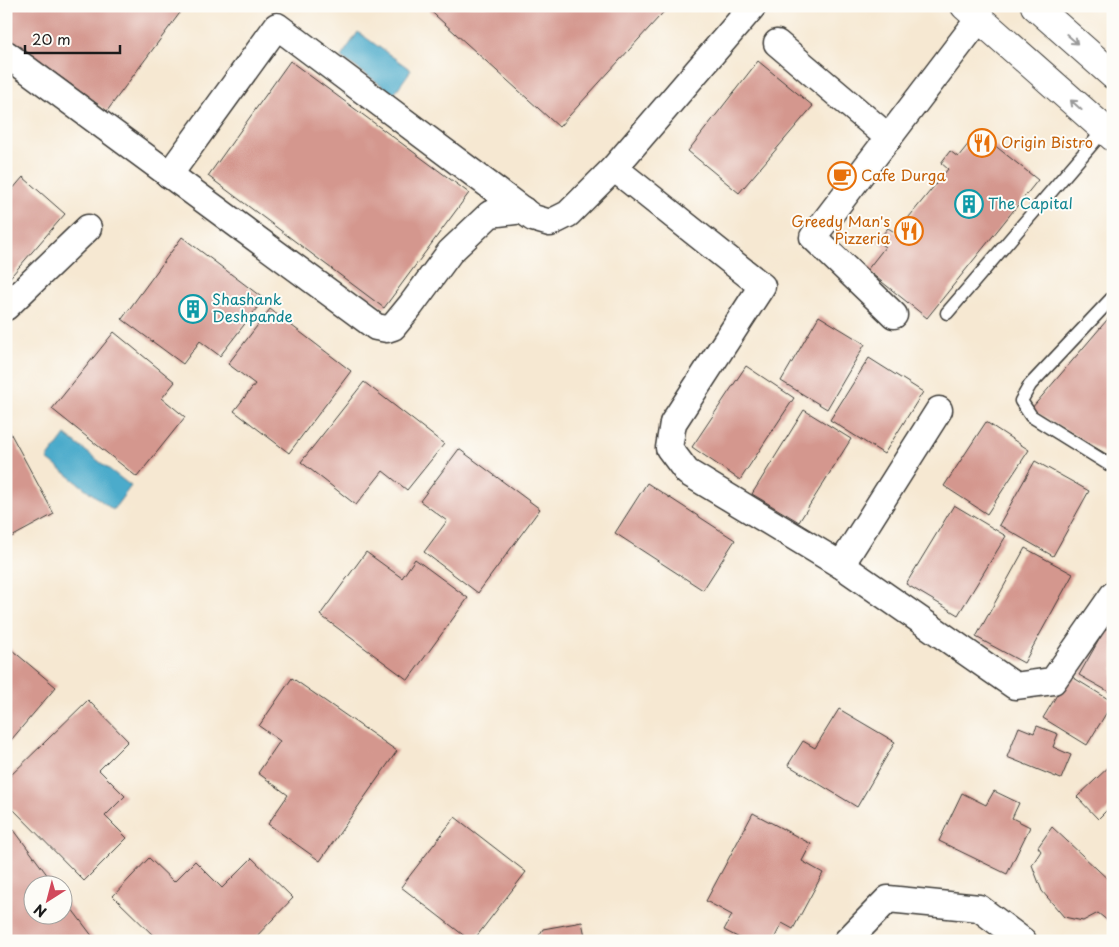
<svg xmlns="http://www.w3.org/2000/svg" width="1119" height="947" font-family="'Playpen Sans',sans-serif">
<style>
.water{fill:#4cabcb;stroke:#346474}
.building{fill:#d4978e}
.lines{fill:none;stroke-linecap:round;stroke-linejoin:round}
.service-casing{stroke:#3d3b37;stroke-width:15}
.minor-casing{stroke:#3d3b37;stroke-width:29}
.tertiary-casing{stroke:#3d3b37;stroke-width:30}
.service{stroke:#fff;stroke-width:12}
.minor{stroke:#fff;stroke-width:26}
.tertiary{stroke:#fff;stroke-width:28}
.oneway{stroke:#999}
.labels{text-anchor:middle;stroke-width:4;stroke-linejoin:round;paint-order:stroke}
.food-label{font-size:15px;fill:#c56008;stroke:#fdfcf7;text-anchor:start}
.culture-label{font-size:15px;fill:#0d838f;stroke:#fdfcf7;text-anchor:start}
</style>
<rect width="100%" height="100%" fill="#fdfcf7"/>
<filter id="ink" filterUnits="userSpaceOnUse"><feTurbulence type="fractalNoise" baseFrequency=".02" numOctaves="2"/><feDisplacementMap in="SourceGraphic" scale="10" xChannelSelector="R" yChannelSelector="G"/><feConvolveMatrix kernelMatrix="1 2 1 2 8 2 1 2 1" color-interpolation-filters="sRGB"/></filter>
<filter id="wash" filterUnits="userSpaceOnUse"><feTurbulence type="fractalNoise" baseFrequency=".0096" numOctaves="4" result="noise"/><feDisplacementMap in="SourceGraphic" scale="20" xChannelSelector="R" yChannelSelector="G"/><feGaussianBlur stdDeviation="1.12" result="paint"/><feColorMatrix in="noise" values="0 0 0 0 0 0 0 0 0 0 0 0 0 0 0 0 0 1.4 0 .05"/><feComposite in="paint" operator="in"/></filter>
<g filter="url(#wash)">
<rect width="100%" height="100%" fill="#f6e8d2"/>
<g class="water">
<path d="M358 32 411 70 394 94 341 57Z"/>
<path d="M65 435 131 486 113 510 47 459Z"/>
</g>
<g id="blocks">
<g class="building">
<path d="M6 6H185L107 111 6 37Z"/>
<path d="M425 6H669L559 127Z"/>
<path d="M290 61 469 193 384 308 208 176Z"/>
<path d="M758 61 813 106 739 193 688 151Z"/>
<path d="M978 132 1038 180 927 318 867 270 885 247 877 241 888 228 896 233 948 169 941 163 950 151 958 157Z"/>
<path d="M23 177 65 214 6 282V197Z"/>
<path d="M182 237 264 299 220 356 200 341 183 364 122 319Z"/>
<path d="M270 309 351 371 289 453 234 411 255 384 228 364Z"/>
<path d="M1113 313V458L1031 409Z"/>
<path d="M819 316 865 344 827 409 781 381Z"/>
<path d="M114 332 175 382 162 398 185 417 137 477 52 409Z"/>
<path d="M869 358 923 392 884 454 830 420Z"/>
<path d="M746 366 794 398 740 480 692 447Z"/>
<path d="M364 382 444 444 407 490 383 471 356 505 301 462Z"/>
<path d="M804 410 851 439 799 522 752 494Z"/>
<path d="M986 422 1029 450 987 514 944 486Z"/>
<path d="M6 425 54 514 6 540Z"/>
<path d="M459 449 540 509 478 593 424 552 447 521 420 501Z"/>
<path d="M1035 461 1089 491 1053 556 999 525Z"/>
<path d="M647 483 735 540 703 590 615 533Z"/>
<path d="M954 505 1006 536 958 615 906 584Z"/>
<path d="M1025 548 1073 574 1024 663 976 637Z"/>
<path d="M366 552 402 578 415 559 468 598 408 680 320 615Z"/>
<path d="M1113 615V694L1079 675Z"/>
<path d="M6 645 56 687 6 746Z"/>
<path d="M1069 675 1113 702 1087 745 1043 718Z"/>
<path d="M292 678 397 751 320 861 268 824 288 795 258 773 280 741 259 726Z"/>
<path d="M88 700 128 741 99 770 125 796 105 816 127 838 84 881 6 802V780Z"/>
<path d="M839 709 895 742 857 807 788 765 803 741 815 748Z"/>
<path d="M1037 726 1058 734 1053 747 1071 755 1061 779 1007 757 1019 727 1034 733Z"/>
<path d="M1113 763V809L1110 807 1098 819 1077 797Z"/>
<path d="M994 791 1019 803 1012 818 1030 827 1007 874 939 841 962 793 986 805Z"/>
<path d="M753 813 811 844 802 861 823 873 793 929 782 923 773 941H745L724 930 732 915 706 901Z"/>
<path d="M455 817 526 872 473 941H471L401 887Z"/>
<path d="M1052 827 1113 884V915L1108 921 1098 913 1083 921 1064 917 1042 891 1032 865 1041 851 1038 847Z"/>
<path d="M14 830 54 884H32V914H62V896L96 941H6V836Z"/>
<path d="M149 858 174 882 195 861 222 888 252 858 293 898 252 941H159L113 896Z"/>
<path d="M582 922 586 941H536L543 929Z"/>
</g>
</g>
</g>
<g filter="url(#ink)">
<use href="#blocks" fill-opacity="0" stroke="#3d3b37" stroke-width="1"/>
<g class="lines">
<defs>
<g id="service">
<path d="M1113 297 1030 385 1021 401 1031 416 1113 467"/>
<path d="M947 313 1104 130"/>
</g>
<g id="minor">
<path d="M777 43 889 138"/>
<path d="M6 54 376 327 387 329 393 327 411 305 450 252 490 214 523 210"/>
<path d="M614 168 762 286 673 423 669 448 687 472 841 565"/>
<path d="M169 175 277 26 533 218 550 223 568 214 614 168 753 6"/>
<path d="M6 307 88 228"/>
<path d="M894 315 813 237 979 19"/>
<path d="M939 410 841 565 1015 686 1053 681 1113 595"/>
<path d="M847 941 888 899 979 908 1023 941"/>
</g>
<g id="tertiary">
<path d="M965 6 1113 137"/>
<path d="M1035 6 1113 75"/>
</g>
</defs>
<use href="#service" class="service-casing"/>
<use href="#minor" class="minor-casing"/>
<use href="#tertiary" class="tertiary-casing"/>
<use href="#service" class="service"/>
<use href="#minor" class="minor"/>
<use href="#tertiary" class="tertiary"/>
</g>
<defs><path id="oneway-shaft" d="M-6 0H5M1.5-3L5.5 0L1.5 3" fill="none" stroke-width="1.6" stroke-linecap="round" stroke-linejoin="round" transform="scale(1.25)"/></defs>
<g class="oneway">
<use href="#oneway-shaft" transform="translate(1072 39) rotate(41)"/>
<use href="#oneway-shaft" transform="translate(1076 105) rotate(-138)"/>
</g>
</g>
<defs>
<symbol id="restaurant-ring" viewBox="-11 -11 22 22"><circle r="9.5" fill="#fdfcf7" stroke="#e8710a" stroke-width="1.5"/><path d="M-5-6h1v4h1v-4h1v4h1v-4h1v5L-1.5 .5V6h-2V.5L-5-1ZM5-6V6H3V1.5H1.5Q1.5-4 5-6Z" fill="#e8710a"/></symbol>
<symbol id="cafe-ring" viewBox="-11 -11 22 22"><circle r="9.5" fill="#fdfcf7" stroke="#e8710a" stroke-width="1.5"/><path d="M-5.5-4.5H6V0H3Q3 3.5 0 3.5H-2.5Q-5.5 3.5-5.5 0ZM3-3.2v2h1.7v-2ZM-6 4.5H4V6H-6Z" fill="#e8710a"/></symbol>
<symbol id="building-ring" viewBox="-11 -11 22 22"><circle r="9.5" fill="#fdfcf7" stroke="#0f9aa8" stroke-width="1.5"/><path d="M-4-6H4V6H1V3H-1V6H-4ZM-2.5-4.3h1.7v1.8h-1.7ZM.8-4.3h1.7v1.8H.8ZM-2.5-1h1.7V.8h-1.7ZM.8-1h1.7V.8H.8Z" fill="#0f9aa8"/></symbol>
</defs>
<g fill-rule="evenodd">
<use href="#restaurant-ring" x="966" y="127" width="32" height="32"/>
<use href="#cafe-ring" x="826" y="160" width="32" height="32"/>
<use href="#building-ring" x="953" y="188" width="32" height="32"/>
<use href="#restaurant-ring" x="893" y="215" width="32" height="32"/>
<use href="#building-ring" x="177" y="293" width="32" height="32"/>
</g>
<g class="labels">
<g class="food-label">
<text x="1001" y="148">Origin Bistro</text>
<text x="861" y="181">Cafe Durga</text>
<text x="890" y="227" text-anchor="end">Greedy Man's<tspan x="890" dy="17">Pizzeria</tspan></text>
</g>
<g class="culture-label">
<text x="988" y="209">The Capital</text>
<text x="212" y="305">Shashank<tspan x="212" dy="17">Deshpande</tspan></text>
</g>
</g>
<rect width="1119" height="947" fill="none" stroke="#fdfcf7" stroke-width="25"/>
<g transform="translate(48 900) rotate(216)"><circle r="24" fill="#fdfcf7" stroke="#a3a29f"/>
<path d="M0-4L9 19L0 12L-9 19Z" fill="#d1495b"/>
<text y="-8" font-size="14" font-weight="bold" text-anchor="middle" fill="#1c1c1c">N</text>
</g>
<path d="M25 45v8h95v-8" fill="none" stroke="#1c1c1c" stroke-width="2.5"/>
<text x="32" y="45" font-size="15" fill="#1c1c1c" stroke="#fdfcf7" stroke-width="4" paint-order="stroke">20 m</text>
</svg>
